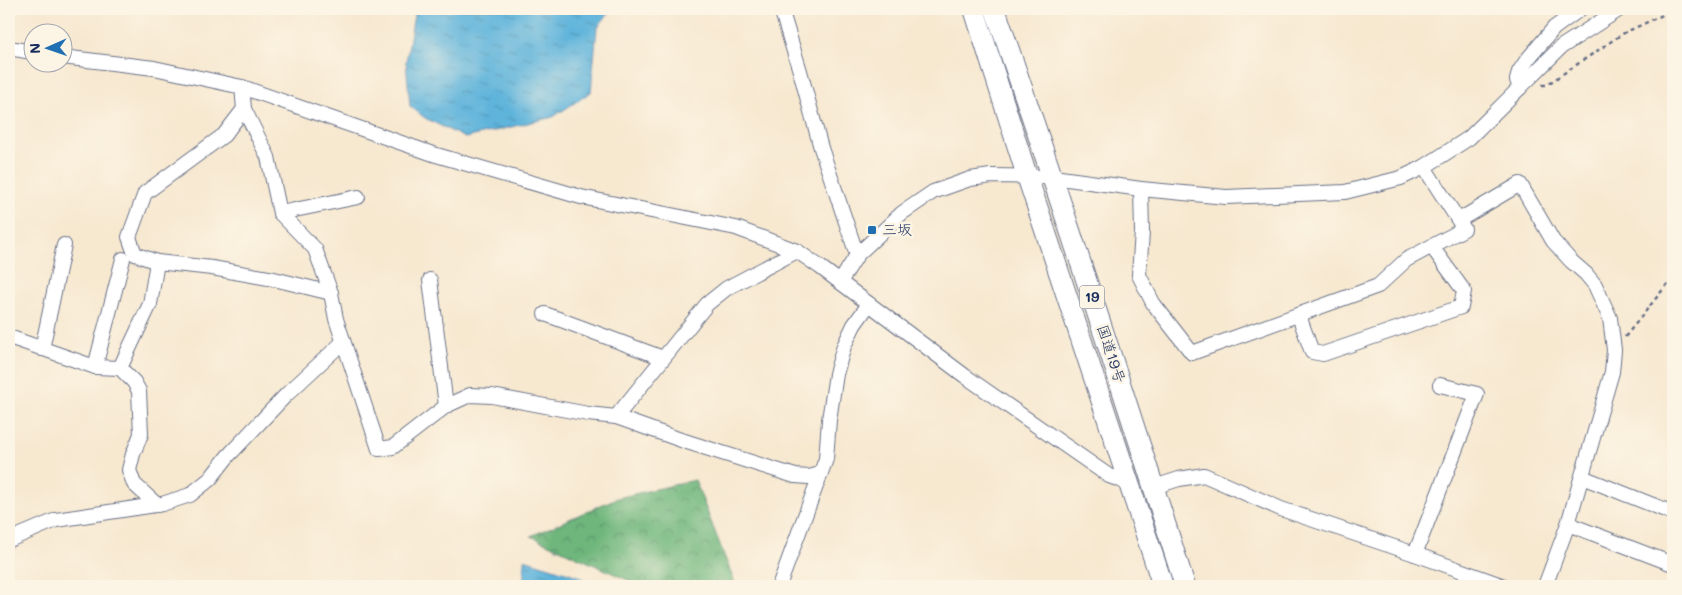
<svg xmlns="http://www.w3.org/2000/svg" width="1682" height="595" font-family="Mali,'Klee One',sans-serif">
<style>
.forest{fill:url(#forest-crowns);stroke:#44726d}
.water{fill:url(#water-ripples);stroke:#3c729c}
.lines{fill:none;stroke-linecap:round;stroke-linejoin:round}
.minor-casing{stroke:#687086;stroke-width:16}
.highway-casing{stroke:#687086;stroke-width:22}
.path{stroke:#687086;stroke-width:2.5;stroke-dasharray:4 4;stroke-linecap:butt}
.minor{stroke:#fff;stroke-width:14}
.highway{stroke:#fff;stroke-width:20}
.poi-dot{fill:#1f6fb2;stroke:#fcf5e5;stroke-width:2}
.labels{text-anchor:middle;stroke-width:5;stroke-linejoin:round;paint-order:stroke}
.shield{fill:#fcf5e5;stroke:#5e6a86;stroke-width:1}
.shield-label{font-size:14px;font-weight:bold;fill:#1b2f5e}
.poi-label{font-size:15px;fill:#1b2f5e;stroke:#fcf5e5;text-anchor:start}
.street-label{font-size:15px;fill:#1b2f5e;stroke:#fcf5e5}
</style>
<defs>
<pattern id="forest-crowns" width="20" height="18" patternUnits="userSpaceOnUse" patternTransform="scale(1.25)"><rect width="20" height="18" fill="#6eb67c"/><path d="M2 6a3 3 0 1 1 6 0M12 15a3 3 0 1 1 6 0" fill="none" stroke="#5a9469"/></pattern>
<pattern id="water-ripples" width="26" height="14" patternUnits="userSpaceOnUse" patternTransform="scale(1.25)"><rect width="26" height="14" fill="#5eb4db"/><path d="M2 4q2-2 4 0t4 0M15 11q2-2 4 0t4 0" fill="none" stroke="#4d93b5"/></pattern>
</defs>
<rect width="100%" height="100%" fill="#fcf5e5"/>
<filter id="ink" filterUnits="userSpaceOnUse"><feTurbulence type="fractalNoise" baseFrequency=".02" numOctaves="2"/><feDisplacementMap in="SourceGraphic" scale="10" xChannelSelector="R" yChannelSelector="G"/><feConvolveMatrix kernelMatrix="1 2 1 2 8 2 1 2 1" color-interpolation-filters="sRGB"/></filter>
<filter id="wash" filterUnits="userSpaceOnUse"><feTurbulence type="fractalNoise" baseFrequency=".0096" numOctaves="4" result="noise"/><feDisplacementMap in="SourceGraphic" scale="20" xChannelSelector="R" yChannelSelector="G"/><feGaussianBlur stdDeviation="1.12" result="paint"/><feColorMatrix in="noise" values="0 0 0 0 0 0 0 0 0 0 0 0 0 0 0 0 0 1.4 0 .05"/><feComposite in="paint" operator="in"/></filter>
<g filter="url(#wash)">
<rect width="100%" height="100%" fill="#f7e8d0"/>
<path class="forest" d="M695 480 736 586H633L632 582 531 536 617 498Z"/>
<g class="water">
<path d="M415 9H612L597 28 591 92 553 117 465 138 425 118 410 106 406 62Z"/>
<path d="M524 559 578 576 594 586H524Z"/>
</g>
</g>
<g filter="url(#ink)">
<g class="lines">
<defs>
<g id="minor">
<path d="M781 9 800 71 821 148 857 255"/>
<path d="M9 48 32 52"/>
<path d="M62 57 154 68 242 87 433 154 581 197 736 228 797 251 820 267 965 376 1109 476 1128 483"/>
<path d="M242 87 244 109 224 135 145 193 129 237 135 254 157 262 212 268 274 279 331 293"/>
<path d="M1520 88 1517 80 1519 72 1527 60 1554 28 1580 9"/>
<path d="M244 109 268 157 280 213 315 249 331 293 336 319 379 449 393 447 446 406 470 395 492 396 588 414 616 417 681 440 795 476 809 477 820 474"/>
<path d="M1141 189 1142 232 1139 275 1153 303 1192 353 1378 286 1406 260 1464 229 1424 167"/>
<path d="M280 213 358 197"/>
<path d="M1459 220 1520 184 1553 241 1571 261 1586 274 1595 285 1610 318 1614 350 1612 372 1568 524 1545 586"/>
<path d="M430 280 446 406"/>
<path d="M840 282 857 255 902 213 933 192 970 179 991 176 1053 177 1141 189 1226 197 1345 192 1401 178 1424 167 1469 138 1561 47 1620 9"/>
<path d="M545 314 663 358"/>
<path d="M1299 316 1312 352 1323 354 1461 307 1464 291 1432 247"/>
<path d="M9 337 95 367 120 368 150 304 157 262"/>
<path d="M42 349 64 245"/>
<path d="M95 367 123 259"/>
<path d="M120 368 134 382 139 391 141 434 133 454 129 470 134 484 157 505"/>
<path d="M616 417 707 304 727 288 797 251"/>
<path d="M1582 477 1673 513"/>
<path d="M1154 487 1179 479 1204 475 1281 509 1415 554 1504 586"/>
<path d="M1568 524 1670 563"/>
<path d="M9 540 56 520 162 504 190 495 210 479 228 456 286 395 343 342"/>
<path d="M1415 554 1477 394 1440 385"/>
<path d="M779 586 826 459 829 420 836 374 844 346 854 325 869 304"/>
</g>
<g id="highway">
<path d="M974 9 1027 176 1163 586"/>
<path d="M995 9C1061 200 1124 393 1185 586"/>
</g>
</defs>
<use href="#minor" class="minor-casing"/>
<use href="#highway" class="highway-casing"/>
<g class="path">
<path d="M1542 85H1546L1554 80 1622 34 1673 10"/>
<path d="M1625 337 1673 277"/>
</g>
<use href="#minor" class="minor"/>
<use href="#highway" class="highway"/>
</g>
</g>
<rect class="poi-dot" x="867" y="225" width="10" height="10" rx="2.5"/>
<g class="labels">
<rect class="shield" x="1079.5" y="285.5" width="25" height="23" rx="4"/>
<g class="shield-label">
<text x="1092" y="302">19</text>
</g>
<g class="poi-label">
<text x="882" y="235">三坂</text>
</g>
<g class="street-label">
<text transform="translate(1111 354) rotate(72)" y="5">国道19号</text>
</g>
</g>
<rect width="1682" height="595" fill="none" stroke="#fcf5e5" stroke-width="30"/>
<g transform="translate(48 48) rotate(268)"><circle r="24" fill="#fcf5e5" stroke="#a2a6af"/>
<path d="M0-4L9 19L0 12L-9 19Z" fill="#1f6fb2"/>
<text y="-8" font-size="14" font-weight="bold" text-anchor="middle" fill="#1b2f5e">N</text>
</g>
</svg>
